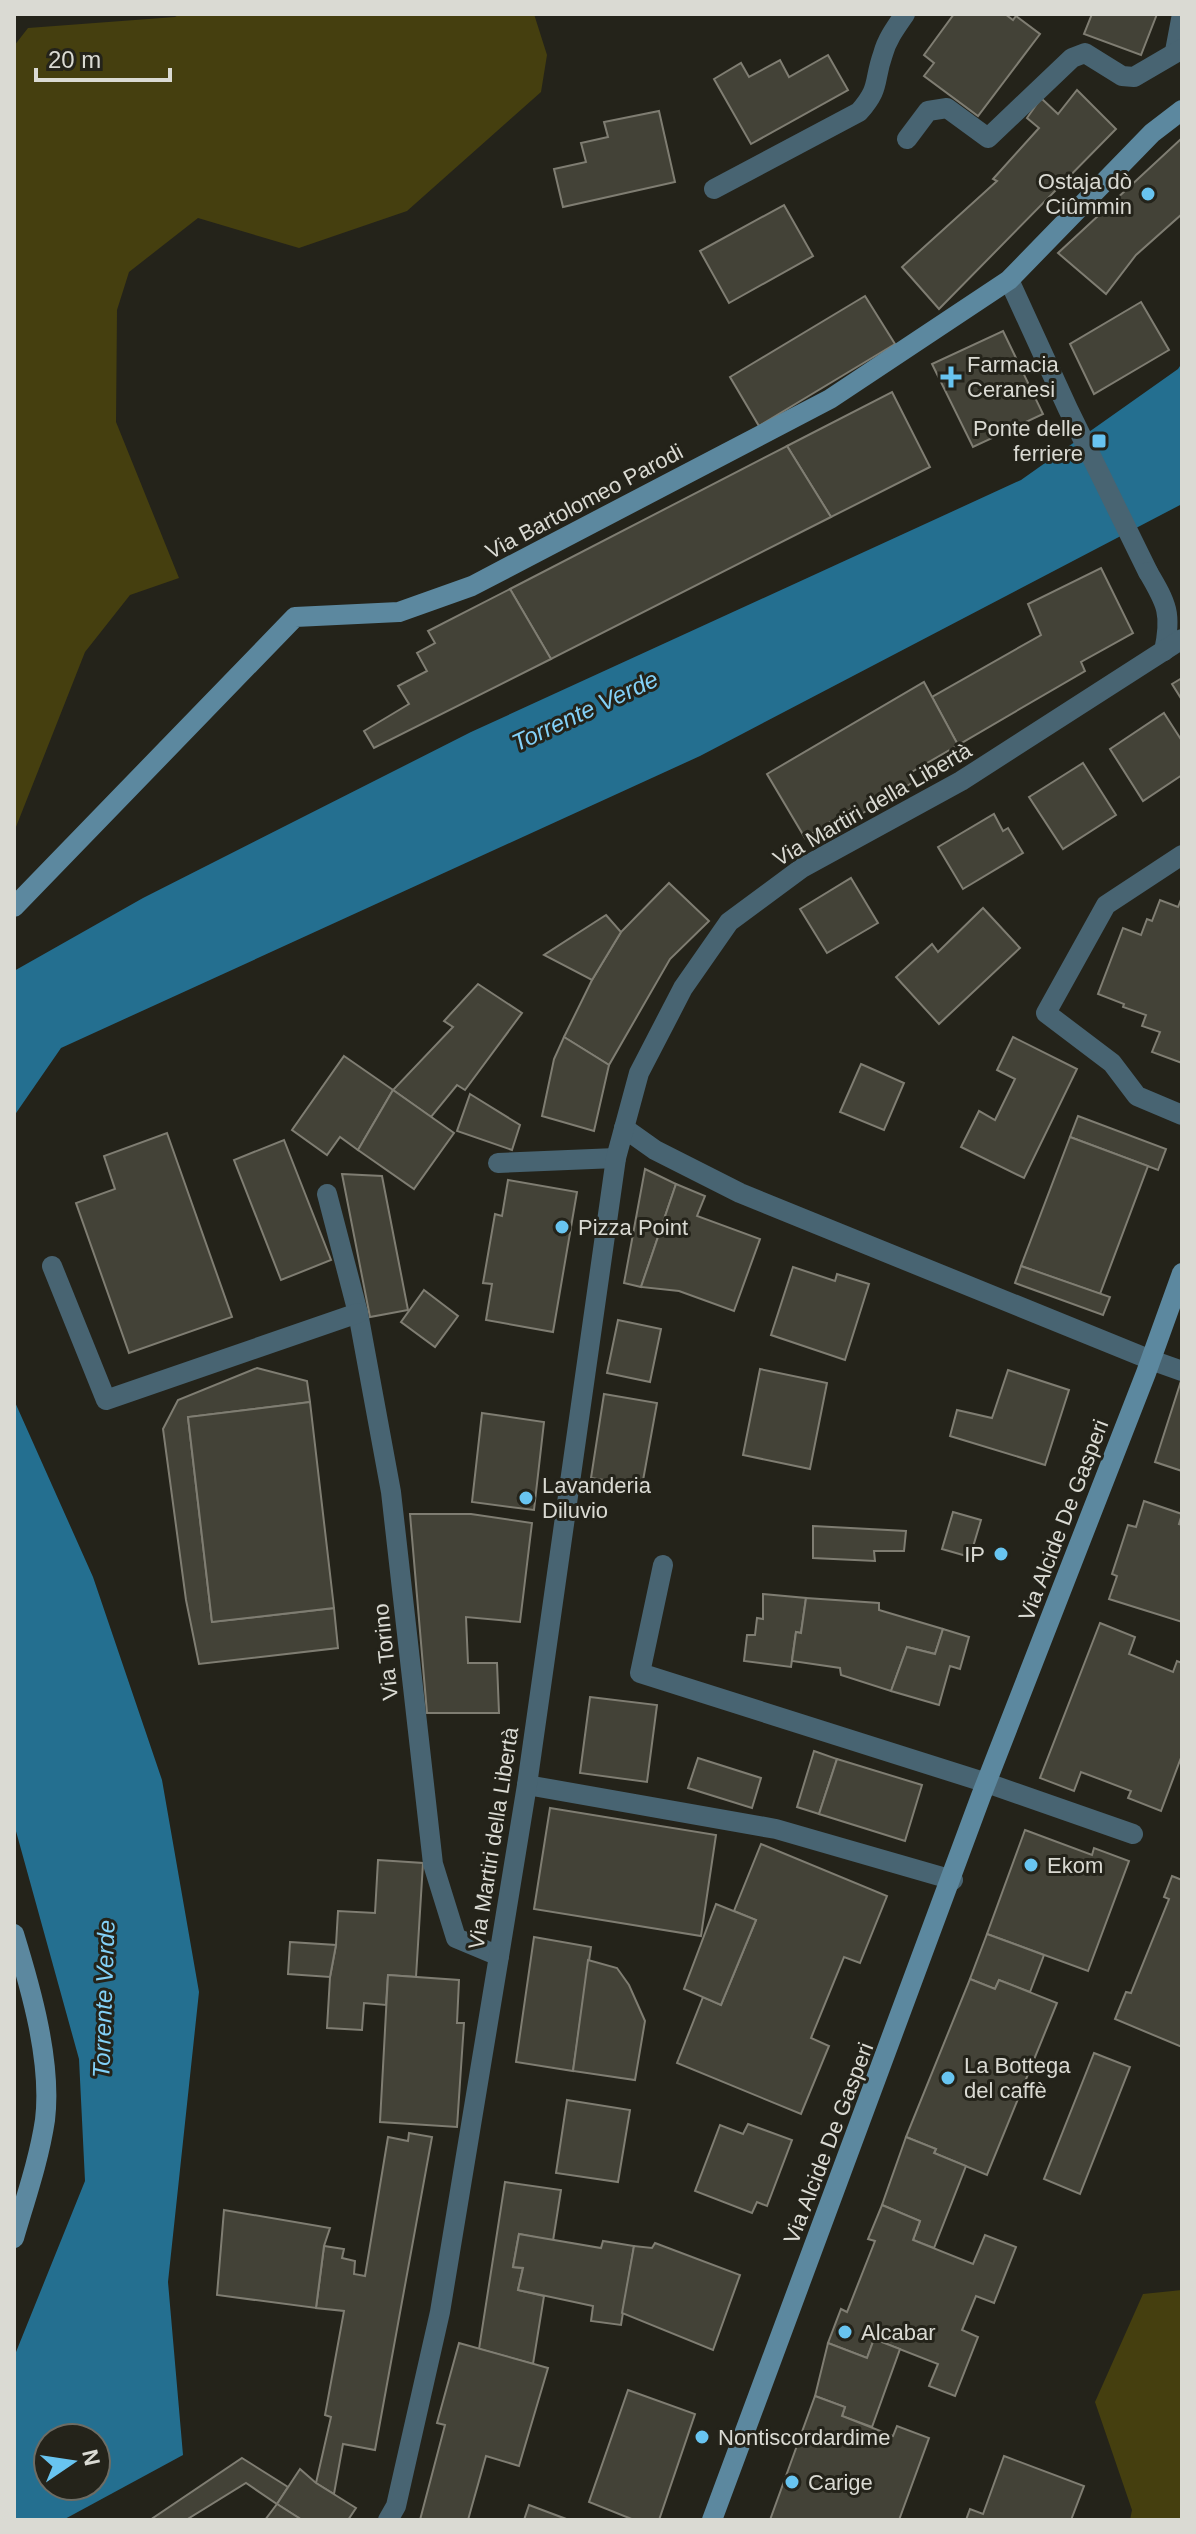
<svg xmlns="http://www.w3.org/2000/svg" width="1196" height="2534" font-family="Helvetica,sans-serif">
<style>
.green{fill:#453f0f}
.water{fill:#246f90;fill-rule:evenodd}
.building{fill:#434237;stroke:#7f7d72;stroke-width:2}
.lines{fill:none;stroke-linecap:round;stroke-linejoin:round}
.pedestrian{stroke:#486472;stroke-width:20}
.minor{stroke:#486472;stroke-width:20}
.tertiary{stroke:#486472;stroke-width:20}
.secondary{stroke:#5c889f;stroke-width:20}
.poi-dot{fill:#68c4f0;stroke:#24231a;stroke-width:3}
.labels{text-anchor:middle;stroke-width:6;stroke-linejoin:round;paint-order:stroke}
.poi-label{font-size:22px;fill:#dadad3;stroke:#24231a;text-anchor:start}
.street-label{font-size:22px;fill:#dadad3;stroke:#24231a}
.water-label{font-size:24px;font-style:italic;fill:#83d1f8;stroke:#24231a}
</style>
<rect width="100%" height="100%" fill="#24231a"/>
<g class="green">
<path d="M180 14H534L547 55 541 92 407 211 299 248 198 218 129 272 117 310 116 422 179 578 130 595 85 652 14 832V46L28 28 175 17Z"/>
<path d="M1182 2290V2520H1130L1132 2510 1095 2402 1143 2294Z"/>
</g>
<g class="water">
<path d="M1182 363V504L700 756 61 1048 14 1116V971L143 898 471 732 1021 480 1178 369Z"/>
<path d="M14 1400 93 1577 162 1780 199 1992 168 2282 183 2455 63 2520H14V2357L85 2181 79 2059 14 1824ZM48 2438H96V2486H48Z"/>
</g>
<g class="building">
<path d="M954 14H1005L1013 20 1016 16 1040 34 978 116 924 76 934 63 924 55Z"/>
<path d="M1092 14H1157L1141 55 1084 34Z"/>
<path d="M828 55 848 90 751 144 714 79 741 63 749 77 780 60 789 77Z"/>
<path d="M1077 90 1116 129 939 309 902 267 997 181 993 179 1039 128 1027 118 1041 98 1058 114Z"/>
<path d="M659 111 675 182 563 207 554 169 586 162 581 143 608 137 604 122Z"/>
<path d="M1182 138V214L1136 255 1106 294 1058 253Z"/>
<path d="M784 205 813 256 729 303 700 251Z"/>
<path d="M865 296 895 344 759 426 730 377Z"/>
<path d="M1141 302 1169 350 1094 394 1070 344Z"/>
<path d="M1003 331 1043 414 973 447 932 364Z"/>
<path d="M892 392 930 467 831 517 787 446Z"/>
<path d="M787 446 831 517 551 659 510 589Z"/>
<path d="M1101 568 1133 633 1081 662 1085 671 958 745 932 697 1041 635 1028 604Z"/>
<path d="M510 589 551 659 374 748 364 731 409 704 398 686 427 671 417 653 435 643 428 631Z"/>
<path d="M1182 678V700L1172 684Z"/>
<path d="M924 682 958 745 910 773 915 781 858 816 853 808 805 838 767 774Z"/>
<path d="M1164 713 1182 741V775L1143 801 1110 749Z"/>
<path d="M1083 763 1116 815 1063 849 1029 797Z"/>
<path d="M994 814 1003 831 1008 828 1023 853 963 889 938 847Z"/>
<path d="M851 878 878 923 827 953 800 909Z"/>
<path d="M669 883 709 921 670 959 609 1065 564 1037 592 980 621 932Z"/>
<path d="M1182 897V1063L1152 1052 1160 1032 1142 1026 1146 1015 1123 1007 1124 1004 1098 994 1123 928 1141 935 1147 919 1152 921 1160 900 1178 907Z"/>
<path d="M983 908 1020 948 939 1024 896 977 932 944 938 952Z"/>
<path d="M606 915 621 932 592 980 544 955Z"/>
<path d="M478 984 522 1013 465 1090 457 1085 431 1117 393 1090 453 1027 444 1021Z"/>
<path d="M564 1037 609 1065 594 1131 542 1116 554 1059Z"/>
<path d="M1013 1037 1077 1069 1024 1178 961 1147 979 1111 995 1120 1015 1079 997 1070Z"/>
<path d="M344 1056 393 1090 358 1150 340 1137 327 1155 292 1130Z"/>
<path d="M861 1064 904 1083 884 1130 840 1112Z"/>
<path d="M393 1090 454 1133 414 1189 358 1150Z"/>
<path d="M470 1094 520 1125 512 1150 457 1131Z"/>
<path d="M1078 1116 1166 1149 1158 1170 1070 1137Z"/>
<path d="M167 1133 232 1317 129 1353 76 1203 115 1189 104 1156Z"/>
<path d="M1070 1137 1148 1166 1100 1294 1021 1266Z"/>
<path d="M284 1140 331 1260 281 1280 234 1160Z"/>
<path d="M645 1169 676 1184 641 1287 624 1283Z"/>
<path d="M342 1174 382 1176 408 1310 370 1317Z"/>
<path d="M508 1180 577 1192 553 1332 486 1320 492 1284 483 1283 495 1214 502 1216Z"/>
<path d="M676 1184 705 1196 697 1216 760 1239 734 1311 679 1291 641 1287Z"/>
<path d="M1021 1266 1110 1297 1103 1315 1015 1283Z"/>
<path d="M793 1267 835 1281 837 1274 869 1284 845 1360 771 1335Z"/>
<path d="M424 1290 458 1316 435 1347 401 1322Z"/>
<path d="M618 1320 661 1329 650 1382 607 1373Z"/>
<path d="M257 1368 307 1381 310 1402 188 1417 212 1622 334 1608 338 1648 199 1664 186 1600 163 1429 178 1400Z"/>
<path d="M760 1369 827 1383 810 1469 743 1455Z"/>
<path d="M1008 1370 1069 1390 1045 1465 950 1436 957 1410 992 1418Z"/>
<path d="M1181 1381H1182V1471L1155 1462Z"/>
<path d="M604 1394 657 1403 642 1486 591 1478Z"/>
<path d="M310 1402 334 1608 212 1622 188 1417Z"/>
<path d="M482 1413 544 1422 534 1510 472 1502Z"/>
<path d="M1144 1501 1182 1514 1179 1524 1182 1525V1622L1109 1599 1117 1576 1112 1574 1128 1525 1136 1527Z"/>
<path d="M953 1512 981 1520 970 1557 942 1549Z"/>
<path d="M410 1514H471L532 1523 520 1622 466 1617 468 1663H497L499 1713H427Z"/>
<path d="M813 1526 906 1531 904 1551H874L875 1561 813 1558Z"/>
<path d="M763 1594 806 1598 801 1633 796 1632 791 1667 744 1661 747 1635H755L757 1618 763 1619Z"/>
<path d="M806 1598 879 1603V1610L943 1629 935 1654 907 1647 891 1691 841 1675 840 1668 792 1661 796 1632 801 1633Z"/>
<path d="M1100 1623 1135 1637 1129 1654 1173 1672 1177 1661 1182 1663V1755L1161 1811 1128 1798 1131 1791 1081 1772 1074 1791 1040 1778Z"/>
<path d="M943 1629 969 1637 960 1669 950 1666 939 1705 891 1691 907 1647 935 1654Z"/>
<path d="M590 1697 657 1705 647 1782 580 1773Z"/>
<path d="M814 1751 837 1759 819 1814 797 1807Z"/>
<path d="M698 1758 761 1778 752 1808 688 1788Z"/>
<path d="M837 1759 922 1785 905 1841 819 1814Z"/>
<path d="M550 1808 716 1835 701 1936 534 1909Z"/>
<path d="M1025 1830 1092 1855 1094 1848 1129 1861 1088 1971 987 1934Z"/>
<path d="M761 1844 887 1896 860 1963 844 1957 811 2038 829 2046 801 2114 677 2063 703 1997 721 2005 756 1920 734 1911Z"/>
<path d="M378 1860 423 1863 416 1977 388 1975 386 2005 364 2003 362 2030 327 2028 330 1977 336 1945 338 1911 375 1913Z"/>
<path d="M1172 1876 1182 1880V2047L1115 2019 1126 1992 1131 1993 1169 1899 1164 1897Z"/>
<path d="M716 1904 756 1920 721 2005 684 1989Z"/>
<path d="M987 1934 1044 1955 1030 1992 999 1980 995 1989 970 1979Z"/>
<path d="M534 1937 591 1947 573 2071 516 2062Z"/>
<path d="M290 1942 336 1945 330 1977 288 1974Z"/>
<path d="M588 1960 617 1968 629 1985 645 2021 635 2080 573 2071Z"/>
<path d="M388 1975 459 1980 457 2023H464L457 2127 380 2122Z"/>
<path d="M970 1979 995 1989 999 1980 1057 2003 987 2175 934 2153 936 2149 906 2137Z"/>
<path d="M1094 2053 1130 2067 1080 2194 1044 2179Z"/>
<path d="M567 2100 630 2110 618 2182 556 2173Z"/>
<path d="M748 2124 792 2140 767 2206 757 2202 752 2213 695 2191 720 2125 743 2134Z"/>
<path d="M409 2133 432 2137 375 2450 343 2444 334 2494 316 2483 331 2417 325 2415 344 2311 316 2308 324 2246 344 2249 342 2258 355 2261 354 2274 365 2276 388 2137 408 2141Z"/>
<path d="M906 2137 936 2149 934 2153 966 2166 934 2248 913 2240 920 2221 882 2205Z"/>
<path d="M505 2182 561 2190 553 2241 519 2234 513 2267 523 2268 518 2290 544 2296 533 2364 479 2349Z"/>
<path d="M882 2205 920 2221 913 2240 973 2264 985 2235 1016 2247 994 2303 976 2296 962 2330 978 2337 955 2396 929 2386 938 2364 874 2339 867 2358 828 2343 841 2309 847 2312 875 2241 868 2239Z"/>
<path d="M224 2210 330 2228 324 2246 316 2308 217 2295Z"/>
<path d="M519 2234 601 2248 603 2241 634 2246 621 2325 591 2321 593 2306 518 2290 523 2268 513 2267Z"/>
<path d="M655 2243 740 2275 713 2350 622 2313 634 2246 652 2248Z"/>
<path d="M874 2339 900 2349 872 2427 842 2416 845 2407 815 2396 828 2343 867 2358Z"/>
<path d="M459 2343 548 2368 519 2466 486 2456 468 2520H420L445 2425 437 2423Z"/>
<path d="M628 2390 695 2414 659 2520H634L589 2502Z"/>
<path d="M815 2396 845 2407 842 2416 893 2436 897 2426 929 2438 899 2520H770Z"/>
<path d="M1004 2456 1084 2486 1071 2520H966L970 2509 983 2514Z"/>
<path d="M242 2458 288 2487 277 2504 246 2483 186 2520H150Z"/>
<path d="M300 2469 316 2483 356 2508 348 2520H302L277 2504Z"/>
<path d="M277 2504 302 2520H265Z"/>
<path d="M529 2505 569 2520H524Z"/>
</g>
<g class="lines">
<path class="pedestrian" d="M527 1785 776 1829 953 1880"/>
<g class="minor">
<path d="M1175 51 1182 14"/>
<path d="M907 139 928 111 947 108 988 138 1072 58 1085 53 1122 76 1134 77 1182 49"/>
<path d="M714 189 859 112C881 87 873 82 883 54 887 39 896 27 905 14"/>
<path d="M1009 280 1068 409 1148 572"/>
<path d="M1182 855 1106 905 1046 1013 1112 1063 1137 1096 1182 1115"/>
<path d="M498 1163 616 1158"/>
<path d="M327 1194 358 1313 391 1492 433 1864 456 1938 499 1956"/>
<path d="M52 1266 106 1400 358 1313"/>
<path d="M1151 1360 1182 1371"/>
<path d="M663 1565 640 1673 987 1783 1133 1834"/>
</g>
<g class="tertiary">
<path d="M1148 572C1167 604 1172 614 1164 651"/>
<path d="M624 1128 655 1150 740 1193 1151 1360"/>
<path d="M388 2520 396 2506 440 2312 499 1956 527 1785 616 1158 639 1073 683 988 729 922 802 868 961 781 1182 639"/>
</g>
<g class="secondary">
<path d="M14 907 295 617 399 612 472 586 830 399 1009 280 1152 133 1182 110"/>
<path d="M14 1934C31 1989 52 2062 45 2120 39 2160 25 2200 14 2238"/>
<path d="M712 2520 981 1796 1146 1373 1182 1273"/>
</g>
</g>
<g class="poi-dot">
<circle cx="1148" cy="194" r="8"/>
<path d="M947 365h8v8h8v8h-8v8h-8v-8h-8v-8h8z"/>
<rect x="1091" y="433" width="16" height="16" rx="4"/>
<circle cx="562" cy="1227" r="8"/>
<circle cx="526" cy="1498" r="8"/>
<circle cx="1001" cy="1554" r="8"/>
<circle cx="1031" cy="1865" r="8"/>
<circle cx="948" cy="2078" r="8"/>
<circle cx="845" cy="2332" r="8"/>
<circle cx="702" cy="2437" r="8"/>
<circle cx="792" cy="2482" r="8"/>
</g>
<g class="labels">
<g class="poi-label">
<text x="1132" y="189" text-anchor="end">Ostaja dò<tspan x="1132" dy="25">Ciûmmin</tspan></text>
<text x="967" y="372">Farmacia<tspan x="967" dy="25">Ceranesi</tspan></text>
<text x="1083" y="436" text-anchor="end">Ponte delle<tspan x="1083" dy="25">ferriere</tspan></text>
<text x="578" y="1235">Pizza Point</text>
<text x="542" y="1493">Lavanderia<tspan x="542" dy="25">Diluvio</tspan></text>
<text x="985" y="1562" text-anchor="end">IP</text>
<text x="1047" y="1873">Ekom</text>
<text x="964" y="2073">La Bottega<tspan x="964" dy="25">del caffè</tspan></text>
<text x="861" y="2340">Alcabar</text>
<text x="718" y="2445">Nontiscordardime</text>
<text x="808" y="2490">Carige</text>
</g>
<g class="street-label">
<text transform="translate(584 501) rotate(-28)" y="8">Via Bartolomeo Parodi</text>
<text transform="translate(872 804) rotate(-30)" y="8">Via Martiri della Libertà</text>
<text transform="translate(1063 1520) rotate(-69)" y="8">Via Alcide De Gasperi</text>
<text transform="translate(385 1652) rotate(-96)" y="8">Via Torino</text>
<text transform="translate(493 1838) rotate(-81)" y="8">Via Martiri della Libertà</text>
<text transform="translate(828 2143) rotate(-69)" y="8">Via Alcide De Gasperi</text>
</g>
<g class="water-label">
<text transform="translate(585 711) rotate(-25)" y="8">Torrente Verde</text>
<text transform="translate(104 1999) rotate(-88)" y="8">Torrente Verde</text>
</g>
</g>
<rect width="1196" height="2534" fill="none" stroke="#dadad3" stroke-width="32"/>
<g transform="translate(72 2462) rotate(77)"><circle r="38" fill="#24231a" stroke="#6d6c64" stroke-width="2"/>
<path d="M0-6L14 30L0 20L-14 30Z" fill="#68c4f0"/>
<text y="-12" font-size="22" font-weight="bold" text-anchor="middle" fill="#dadad3">N</text>
</g>
<path d="M36 68v12h134v-12" fill="none" stroke="#dadad3" stroke-width="4"/>
<text x="48" y="68" font-size="24" fill="#dadad3" stroke="#24231a" stroke-width="6" paint-order="stroke">20 m</text>
</svg>
